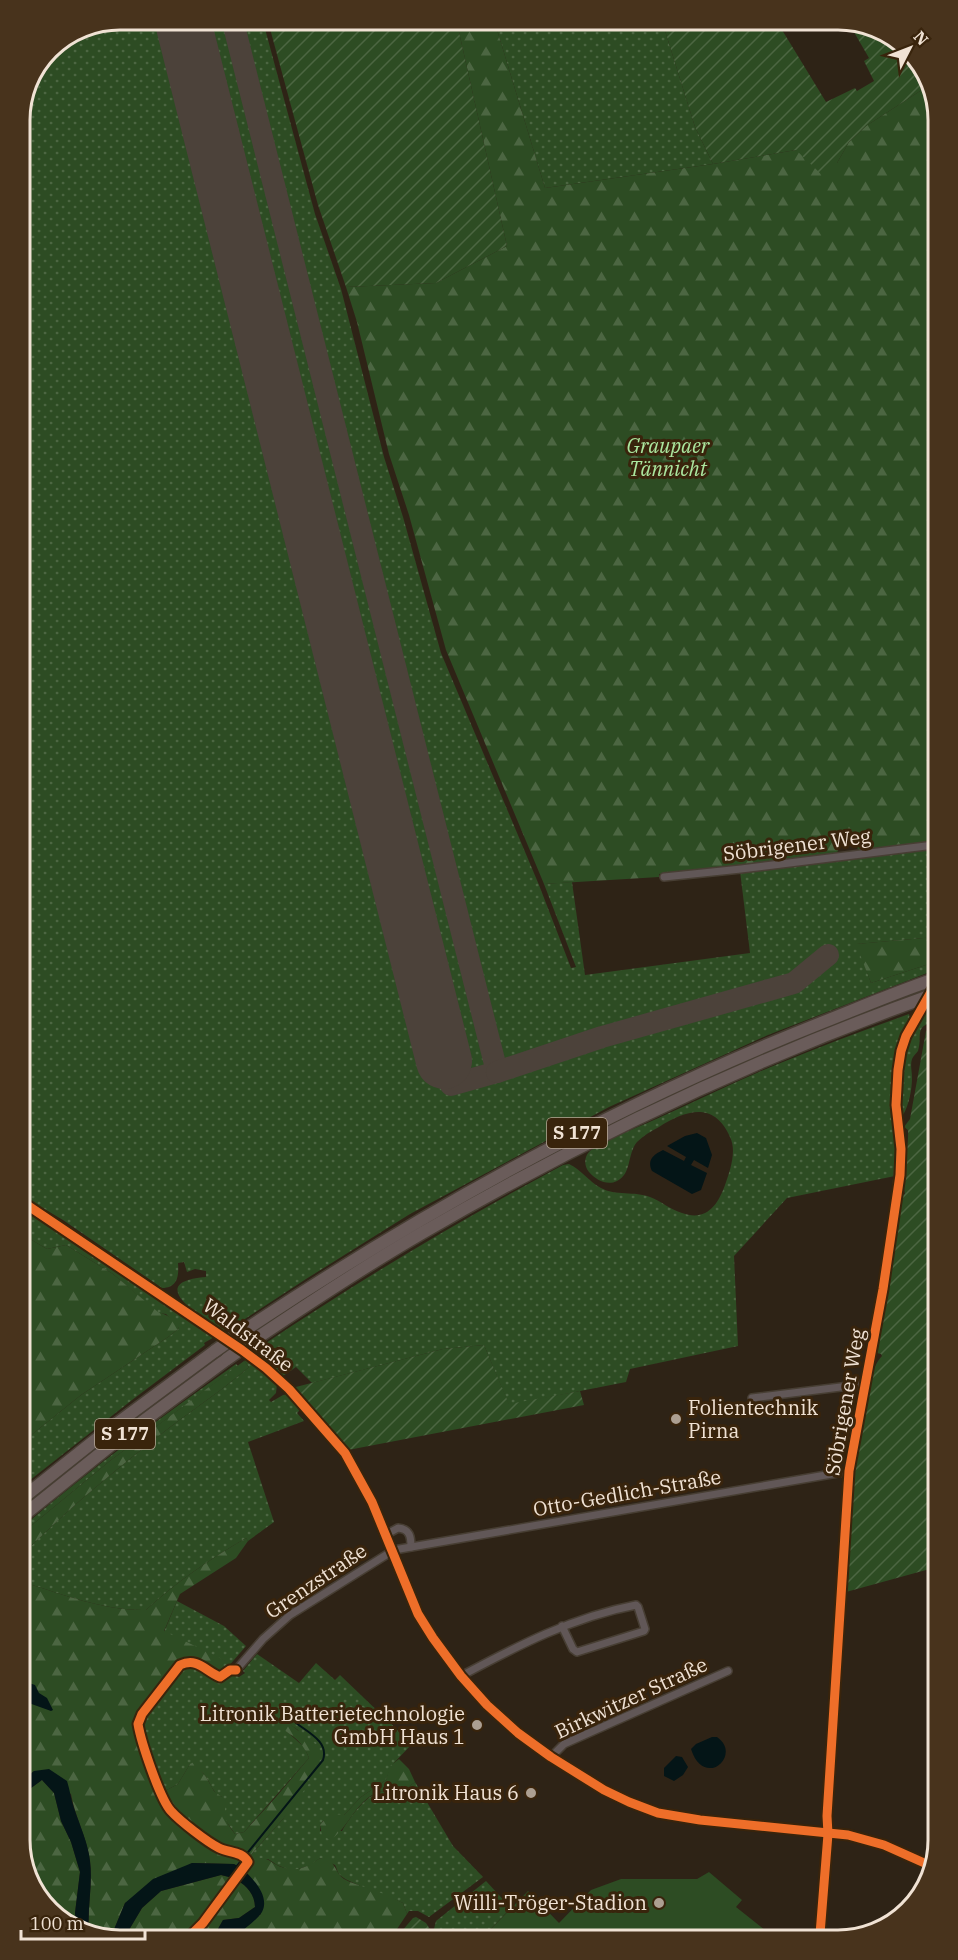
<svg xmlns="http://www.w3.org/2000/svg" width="958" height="1960" font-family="'IBM Plex Serif',serif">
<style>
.grass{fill:url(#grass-dots)}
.forest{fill:url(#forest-firs)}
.garden{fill:url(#garden-furrows)}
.pitch{fill:#2d4c23}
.water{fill:#041517}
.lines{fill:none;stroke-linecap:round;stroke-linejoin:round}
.stream{stroke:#041517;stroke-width:2}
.taxiway{stroke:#4c423a;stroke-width:22}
.runway{stroke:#4c423a;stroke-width:56}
.minor-casing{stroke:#473e33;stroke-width:10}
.trunk-casing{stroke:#473e33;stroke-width:15}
.minor{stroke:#615757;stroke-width:7}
.trunk{stroke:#6a5c5a;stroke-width:12}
.minor-bridge-casing{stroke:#473e33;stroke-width:10;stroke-linecap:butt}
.trunk-bridge-casing{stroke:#473e33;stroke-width:15;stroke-linecap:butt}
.minor-bridge{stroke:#615757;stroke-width:7}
.trunk-bridge{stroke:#6a5c5a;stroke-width:12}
.cycleway-casing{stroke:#39240c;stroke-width:13}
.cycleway{stroke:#ee6e29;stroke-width:9}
.poi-dot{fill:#ac9f92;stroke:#39240c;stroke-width:2}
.labels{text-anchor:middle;stroke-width:6;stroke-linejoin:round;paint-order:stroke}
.shield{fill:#39240c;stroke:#b9a998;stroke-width:1.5}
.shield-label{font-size:18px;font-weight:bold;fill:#f0e2d4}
.park-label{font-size:20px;font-style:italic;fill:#abe79f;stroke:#39240c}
.street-label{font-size:20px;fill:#f0e2d4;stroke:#39240c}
.poi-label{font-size:20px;fill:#f0e2d4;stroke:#39240c;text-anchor:end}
.rim{fill:none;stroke:#f0e2d4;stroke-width:3}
</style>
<defs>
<pattern id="grass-dots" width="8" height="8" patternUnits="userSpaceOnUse" patternTransform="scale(1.5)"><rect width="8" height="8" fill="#2d4c23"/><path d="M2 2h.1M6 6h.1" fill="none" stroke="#4c6642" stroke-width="1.8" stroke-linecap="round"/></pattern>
<pattern id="forest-firs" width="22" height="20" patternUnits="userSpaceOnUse" patternTransform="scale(1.5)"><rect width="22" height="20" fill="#2d4c23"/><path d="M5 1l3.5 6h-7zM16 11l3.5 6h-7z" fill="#4c6642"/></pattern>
<pattern id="garden-furrows" width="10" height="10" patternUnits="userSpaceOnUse" patternTransform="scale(1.5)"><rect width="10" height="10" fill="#2d4c23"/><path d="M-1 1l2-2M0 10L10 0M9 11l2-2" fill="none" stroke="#4c6642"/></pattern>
</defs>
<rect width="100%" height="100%" fill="#2e2316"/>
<g class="grass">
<path d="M662 21 695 127 713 164 545 188 495 23Z"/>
<path d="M264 25 315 214 341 289 384 457 403 517 441 653 539 885 571 968 576 967 544 884 572 882 585 975 750 953 740 871 934 847 935 937 857 944 871 983 935 962V970L768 1035 609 1107 410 1214 306 1279 234 1326 231 1325 222 1331C203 1318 142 1282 206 1277V1271L195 1269 187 1272 184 1262 178 1263C179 1275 178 1288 162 1288L63 1220 24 1197 20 114 49 49 82 27Z"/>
<path d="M935 1003V1022C913 1026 923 1036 918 1051 916 1054 913 1056 912 1059 910 1065 912 1071 912 1078 912 1089 909 1105 903 1115L900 1114 899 1088 904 1053 913 1029H915L928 1005Z"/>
<path d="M909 1014 910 1018 902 1033 904 1034 899 1049 897 1150 895 1176 787 1198 734 1256 738 1346 630 1369 626 1382 509 1405 484 1345 443 1349 312 1383 296 1367 283 1376 267 1360 268 1357 259 1350 264 1347 263 1345C360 1280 460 1220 563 1165L569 1164C582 1170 589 1182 601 1188 615 1196 635 1191 650 1197 661 1201 671 1210 682 1213 706 1222 718 1205 725 1185 730 1171 737 1151 730 1137 714 1101 686 1110 659 1127 651 1131 643 1136 637 1142 627 1154 632 1174 617 1181 607 1186 596 1180 589 1172 584 1166 584 1157 589 1152 597 1143 641 1126 654 1120 695 1102 736 1081 778 1064 821 1046 865 1030 909 1014Z"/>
<path d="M24 1207 216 1336 204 1343 205 1345 132 1400 25 1484V1440L81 1395 171 1335 179 1328 166 1314 158 1313 113 1274 66 1245 47 1249 25 1236Z"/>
<path d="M248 1358 277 1384 276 1393 269 1400 271 1402 283 1395 288 1394 301 1409 297 1413 304 1421 248 1442 274 1522 248 1541 246 1538C210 1559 176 1582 146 1610 105 1611 65 1595 26 1583V1551C70 1507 119 1467 169 1428 195 1408 224 1389 249 1367L244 1361Z"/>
<path d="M236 1364 238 1366 111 1460 26 1530V1524C93 1467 164 1415 236 1364Z"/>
<path d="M177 1601 224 1626 246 1646 221 1675 207 1667 210 1666 218 1670 225 1661 164 1632Z"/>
<path d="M257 1654 299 1683 316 1663 335 1680 340 1675 412 1744 391 1766 386 1780 361 1797 344 1815 323 1821 320 1825V1831H342C350 1817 367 1793 384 1791 388 1791 394 1793 399 1794L415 1782 453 1846 483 1877 429 1917 418 1911H409L407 1914 403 1903C391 1897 344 1882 339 1874 337 1872 337 1868 335 1865L320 1858 311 1865 292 1871 277 1865 268 1859H253L250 1856 283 1819 315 1765 298 1730 283 1720 272 1710 284 1729 304 1747 309 1758 244 1832 235 1834 224 1818 222 1797C212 1792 212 1786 206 1777 202 1771 196 1767 190 1764L178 1784 163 1792 141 1729V1720L144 1715 181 1666C198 1659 207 1672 221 1679L230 1674 239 1677 245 1673 243 1671Z"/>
<path d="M486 1881 511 1908 483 1937H440L434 1929 436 1921Z"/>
</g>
<g class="forest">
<path d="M457 23H495L545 188 713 164 796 150 837 163 849 142 866 126 931 84 934 842 860 850 849 843 842 844 836 854 740 867 659 874V877L544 884 446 650 409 515 389 454 357 322 346 287 436 283 507 246Z"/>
<path d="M935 937V962L871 983 856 944Z"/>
<path d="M24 1226 25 1236 47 1249 66 1245 113 1274 158 1312C168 1315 174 1319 179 1328L171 1335 81 1395 25 1440Z"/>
<path d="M244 1361 249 1367C224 1389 195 1408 169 1428 119 1467 70 1507 26 1551V1530L111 1460Z"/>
<path d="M246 1538 248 1541 236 1558 180 1594 164 1631 226 1661 218 1670 210 1666 207 1667C197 1660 190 1658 179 1664L140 1713 137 1720V1731L167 1810 175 1818 214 1846 222 1851 240 1856 246 1861 241 1868 234 1864 192 1863 125 1903 110 1939 89 1931C87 1908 93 1885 90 1861 87 1838 75 1817 71 1794L34 1771 27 1777 26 1583C65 1595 105 1611 146 1610 176 1582 210 1559 246 1538Z"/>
<path d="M272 1710 319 1747 320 1757 315 1765 319 1770 283 1819 248 1858 240 1852 221 1847 182 1818 169 1806 163 1792 178 1784 190 1764 194 1762 206 1777 214 1791 227 1801C222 1816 226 1822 235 1834L244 1832 276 1797 309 1758C300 1734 281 1732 265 1715L266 1712Z"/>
<path d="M399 1759 409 1769 415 1782 399 1794C394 1793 388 1791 384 1791 358 1794 349 1829 330 1840L322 1835 320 1825C326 1817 334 1813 344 1815L361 1797 386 1780 390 1766Z"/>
<path d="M42 1780 54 1793 61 1821 71 1842 80 1872 75 1913 76 1926 59 1920 27 1878V1791Z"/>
<path d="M262 1858C268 1859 270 1861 275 1864 293 1874 305 1869 320 1858 338 1861 333 1871 344 1879 351 1883 360 1885 367 1888 380 1892 392 1897 403 1903L407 1914 391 1938 235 1939 237 1935 261 1914 249 1875 244 1871 253 1859Z"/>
<path d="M221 1875 233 1878 202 1922 184 1940H123L142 1908 161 1891Z"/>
<path d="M237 1880C247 1886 255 1895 255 1907L239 1918 223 1920 214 1936V1939L189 1940 204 1925Z"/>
</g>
<g class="garden">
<path d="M786 20 779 25 826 102 855 88 857 91 874 81 864 61 869 58 851 27 855 24 899 40 931 82V84L866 126 849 142 837 163 820 173 796 150 713 164 695 127 662 21Z"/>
<path d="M457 23 507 246 436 283 346 287 318 205 269 25Z"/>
<path d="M935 1027 937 1567 846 1592C848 1545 852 1387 882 1356L881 1354 877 1353 879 1342 876 1340 883 1302 886 1301 900 1196 905 1194 904 1189 901 1187C903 1168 909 1150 908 1130L904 1127 910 1119 926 1031Z"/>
<path d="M484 1345 509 1404 580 1391 584 1405 348 1450 338 1436 292 1388 443 1349Z"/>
<path d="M416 1917 426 1923 435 1937 396 1938 413 1918Z"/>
</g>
<path class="pitch" d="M709 1872 742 1900 736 1907 770 1934 483 1937 528 1891 559 1923 591 1890 621 1879H697Z"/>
<g class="water">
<path d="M697 1133 706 1138 712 1155 708 1168 694 1160 691 1165 707 1173 701 1190 692 1194 652 1171C647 1160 653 1155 663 1150L684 1161 686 1157 667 1146 685 1136Z"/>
<path d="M26 1682 35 1685 39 1693 47 1698 53 1710 51 1711 26 1702Z"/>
<path d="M712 1737H717C743 1755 704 1790 691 1749L696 1744Z"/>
<path d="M676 1756 682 1757 688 1767 683 1775 674 1781 664 1776V1768Z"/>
<path d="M49 1769 67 1781C70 1790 71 1800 74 1808 80 1826 88 1843 90 1861 93 1885 87 1908 89 1931L76 1926 75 1913 80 1872 71 1842 61 1821 54 1793 42 1780 27 1791V1777L34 1771Z"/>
<path d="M192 1863 234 1864 241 1868 233 1878 221 1875 161 1891 142 1908 123 1940 110 1939 125 1903 153 1879Z"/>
<path d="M244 1871C254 1879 270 1897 262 1912 257 1920 245 1928 237 1935L235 1939H214V1936L223 1920 239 1918 255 1907C255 1895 247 1886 237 1880Z"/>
</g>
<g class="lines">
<path class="stream" d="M236 1867 323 1760C329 1742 309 1733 296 1723"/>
<g class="taxiway">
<path d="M234 26 497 1072 451 1085 444 1061"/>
<path d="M497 1072 602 1037 794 983 828 955"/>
</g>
<path class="runway" d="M184 26 444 1061"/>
<defs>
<g id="minor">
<path d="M664 877 741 869 934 845"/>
<path d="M24 1203 242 1350 266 1368 289 1389 345 1453 372 1502 418 1614 433 1638 461 1676 487 1705 518 1733 551 1757 604 1790 629 1802 658 1813 700 1820 848 1835 884 1845 931 1866"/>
<path d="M752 1398 865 1384"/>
<path d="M387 1534 398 1528C410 1529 411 1537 411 1547"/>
<path d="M236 1670 263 1639 290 1615 394 1550 849 1471"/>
<path d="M461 1676C517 1646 573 1617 636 1605L638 1607 645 1629 644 1631 577 1652 573 1649 562 1626"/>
<path d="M551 1757 564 1744 728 1671"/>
<path d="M820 1934 828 1834 827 1816 849 1471 883 1289 895 1208 901 1149 896 1105V1088L901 1051 913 1022"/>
</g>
<g id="trunk">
<path d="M242 1332C425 1210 617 1104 821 1023 859 1008 896 992 935 979"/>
<path d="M254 1340C309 1303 365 1266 422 1233 586 1138 757 1057 935 994"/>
<path d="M25 1496 103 1434 215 1351"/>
<path d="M25 1514 111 1445 227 1359"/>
</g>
</defs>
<use href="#minor" class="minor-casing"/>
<use href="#trunk" class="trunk-casing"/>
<use href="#minor" class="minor"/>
<use href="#trunk" class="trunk"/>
<defs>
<path id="minor-bridge" d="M913 1022 935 985"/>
<g id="trunk-bridge">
<path d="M215 1351 242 1332"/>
<path d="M227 1359 254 1340"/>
</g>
</defs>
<use href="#minor-bridge" class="minor-bridge-casing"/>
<use href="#trunk-bridge" class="trunk-bridge-casing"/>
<use href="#minor-bridge" class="minor-bridge"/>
<use href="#trunk-bridge" class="trunk-bridge"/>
<defs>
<g id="cycleway">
<path d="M24 1203 242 1350 266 1368 289 1389 345 1453 372 1502 418 1614 433 1638 461 1676 487 1705 518 1733 551 1757 604 1790 629 1802 658 1813 700 1820 848 1835 884 1845 931 1866"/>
<path d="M820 1934 828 1834 827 1816 849 1471 883 1289 900 1175 901 1149 896 1105 898 1070 901 1051 906 1036 935 985"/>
<path d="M186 1940 203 1923 248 1862C242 1851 229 1853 219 1848 207 1842 180 1821 171 1811 160 1799 141 1742 138 1724L142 1714 180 1665C198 1657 205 1671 220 1677L230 1670H236"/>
</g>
</defs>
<use href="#cycleway" class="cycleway-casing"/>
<use href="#cycleway" class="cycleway"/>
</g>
<g class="poi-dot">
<circle cx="676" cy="1419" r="6"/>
<circle cx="477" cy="1725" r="6"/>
<circle cx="531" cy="1793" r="6"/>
<circle cx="659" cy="1903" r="6"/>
</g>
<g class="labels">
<g class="shield">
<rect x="547" y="1118" width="60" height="30" rx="4.5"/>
<rect x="95" y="1419" width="60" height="30" rx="4.5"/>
</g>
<g class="shield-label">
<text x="577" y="1139">S 177</text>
<text x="125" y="1440">S 177</text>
</g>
<g class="park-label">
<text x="668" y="453">Graupaer<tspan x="668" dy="23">Tännicht</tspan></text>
</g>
<g class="street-label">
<text transform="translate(797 845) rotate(-7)" y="7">Söbrigener Weg</text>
<text transform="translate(248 1335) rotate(37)" y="7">Waldstraße</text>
<text transform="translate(845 1402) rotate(-80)" y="7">Söbrigener Weg</text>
<text transform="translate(627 1493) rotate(-10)" y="7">Otto-Gedlich-Straße</text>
<text transform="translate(316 1581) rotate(-34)" y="7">Grenzstraße</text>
<text transform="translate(631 1698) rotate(-25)" y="7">Birkwitzer Straße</text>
</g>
<g class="poi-label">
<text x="688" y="1415" text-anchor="start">Folientechnik<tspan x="688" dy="23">Pirna</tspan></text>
<text x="465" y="1721">Litronik Batterietechnologie<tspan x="465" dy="23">GmbH Haus 1</tspan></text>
<text x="519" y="1800">Litronik Haus 6</text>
<text x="647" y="1910">Willi-Tröger-Stadion</text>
</g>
</g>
<path d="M0 0H958V1960H0ZM120 30H838A90 90 0 0 1 928 120V1840A90 90 0 0 1 838 1930H120A90 90 0 0 1 30 1840V120A90 90 0 0 1 120 30Z" fill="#48331c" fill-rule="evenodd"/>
<path class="rim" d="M120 30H838A90 90 0 0 1 928 120V1840A90 90 0 0 1 838 1930H120A90 90 0 0 1 30 1840V120A90 90 0 0 1 120 30Z"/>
<g transform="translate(910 48) rotate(48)" stroke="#39240c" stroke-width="4.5" paint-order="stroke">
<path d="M0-4.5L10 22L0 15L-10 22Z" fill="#f0e2d4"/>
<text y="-9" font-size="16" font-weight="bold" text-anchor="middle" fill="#f0e2d4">N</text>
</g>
<path d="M21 1930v9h124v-9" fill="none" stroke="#f0e2d4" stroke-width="3"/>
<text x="30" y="1930" font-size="18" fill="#f0e2d4" stroke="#39240c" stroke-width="4.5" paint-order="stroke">100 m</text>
</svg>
